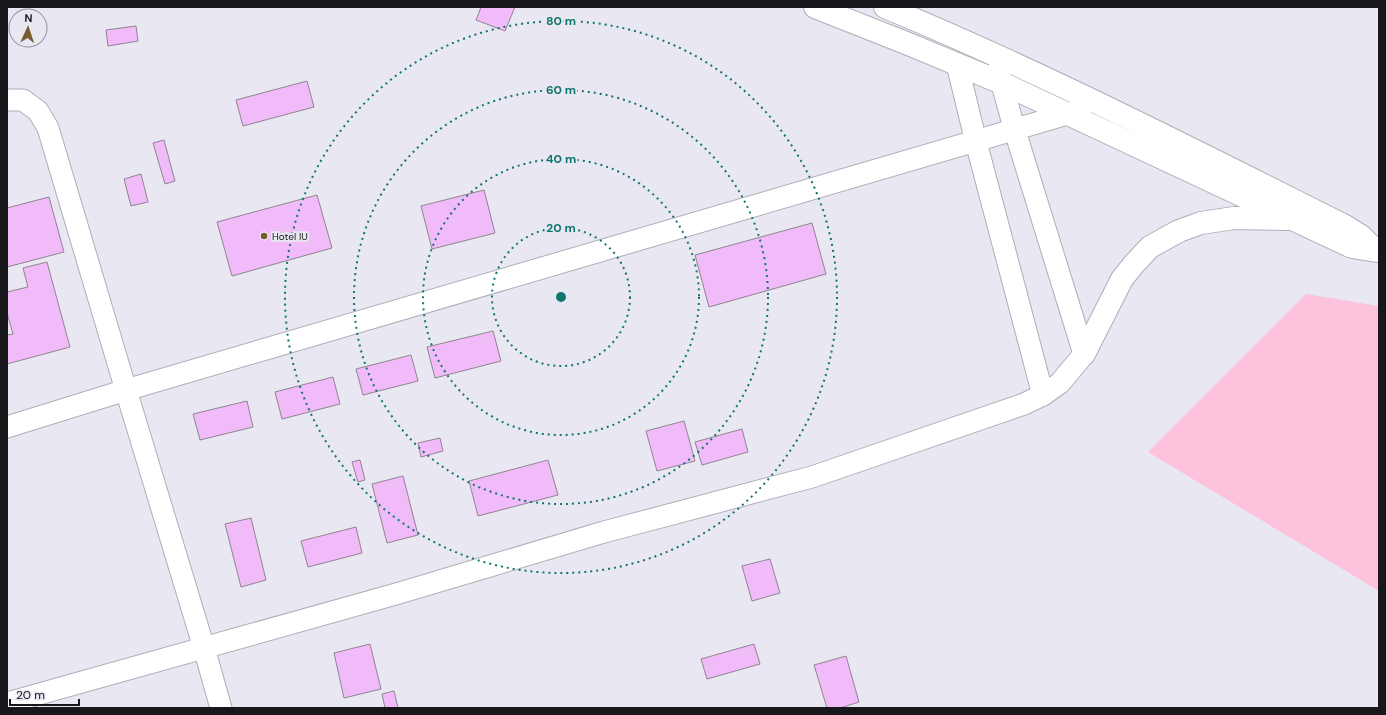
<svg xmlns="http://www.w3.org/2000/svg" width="1386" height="715" font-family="'DM Sans',sans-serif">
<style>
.green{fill:#fdc2dc}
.building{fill:#f1baf8;stroke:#8e868f}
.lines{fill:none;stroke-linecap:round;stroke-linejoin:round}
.minor-casing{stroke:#afadb8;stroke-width:23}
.primary-casing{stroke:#afadb8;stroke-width:24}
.minor{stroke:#fff;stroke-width:21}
.primary{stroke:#fff;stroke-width:22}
.ring{fill:none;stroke:#0f766e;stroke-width:2;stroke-dasharray:2 4}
.poi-dot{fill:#795b2f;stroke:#e9e7f2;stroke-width:1.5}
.labels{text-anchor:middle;stroke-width:4;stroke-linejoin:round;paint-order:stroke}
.poi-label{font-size:10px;fill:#18171b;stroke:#e9e7f2;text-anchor:start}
.centre{fill:#0f766e;stroke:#e9e7f2;stroke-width:2}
.ring-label{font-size:12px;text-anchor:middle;font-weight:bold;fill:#0f766e;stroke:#e9e7f2;stroke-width:4;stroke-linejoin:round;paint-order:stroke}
</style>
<rect width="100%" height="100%" fill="#e9e7f2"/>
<path class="green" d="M1306 294 1379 306V591L1148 452Z"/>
<g class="building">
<path d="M481 7H515L505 31 476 20Z"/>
<path d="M136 26 138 41 108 46 106 30Z"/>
<path d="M307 81 314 107 243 126 236 100Z"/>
<path d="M164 140 175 181 165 184 153 143Z"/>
<path d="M141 174 148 202 131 206 124 179Z"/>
<path d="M484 190 495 233 432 249 421 206Z"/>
<path d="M317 195 332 248 232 276 217 222Z"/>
<path d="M49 197 64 252 7 267V208Z"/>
<path d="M812 223 826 274 709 307 695 255Z"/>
<path d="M47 262 70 347 7 364V335L13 334 7 313V292L28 287 23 268Z"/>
<path d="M493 331 501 361 435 378 427 347Z"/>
<path d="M411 355 418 381 363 395 356 369Z"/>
<path d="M333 377 340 404 282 419 275 392Z"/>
<path d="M247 401 253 427 200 440 193 414Z"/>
<path d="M684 421 695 461 657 471 646 431Z"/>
<path d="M742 429 748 452 702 465 695 442Z"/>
<path d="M440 438 443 451 421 457 418 443Z"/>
<path d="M360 460 365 480 358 482 352 462Z"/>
<path d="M548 460 558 495 478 516 469 481Z"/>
<path d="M403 476 418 535 387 543 372 484Z"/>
<path d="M251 518 266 580 241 587 225 524Z"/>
<path d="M356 527 362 553 308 567 301 541Z"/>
<path d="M770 559 780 593 752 601 742 566Z"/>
<path d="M370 644 381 689 344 698 334 653Z"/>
<path d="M754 644 760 664 707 679 701 659Z"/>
<path d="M846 656 859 702 840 708H827L814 665Z"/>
<path d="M394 691 398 708H385L382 694Z"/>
</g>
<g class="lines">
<defs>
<g id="minor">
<path d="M957 64 976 142 1043 395"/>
<path d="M7 100H23L38 111 48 128 126 390 204 648 221 708"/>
<path d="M7 427 126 390 1081 110"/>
<path d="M7 703 396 594 604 532 812 477 1024 404 1043 395 1060 383 1084 354 1015 131 998 70"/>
</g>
<g id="primary">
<path d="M815 7 911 45 1002 83 1352 247 1377 251"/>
<path d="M885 7C1042 72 1193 150 1345 226L1361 236 1371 246"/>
<path d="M1084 354 1122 279 1134 264 1150 247 1179 231 1201 223 1234 218 1287 219"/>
</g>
</defs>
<use href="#minor" class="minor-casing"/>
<use href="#primary" class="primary-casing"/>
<use href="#minor" class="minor"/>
<use href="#primary" class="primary"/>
</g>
<g class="ring">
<circle cx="561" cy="297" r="69"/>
<circle cx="561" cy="297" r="138"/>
<circle cx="561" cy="297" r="207"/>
<circle cx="561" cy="297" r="276"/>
</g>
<circle class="poi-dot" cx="264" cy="236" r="4"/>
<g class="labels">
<g class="poi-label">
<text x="272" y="240">Hotel IU</text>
</g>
</g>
<circle cx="561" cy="297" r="6" class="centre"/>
<g class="ring-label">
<text x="561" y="25">80 m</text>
<text x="561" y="94">60 m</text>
<text x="561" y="163">40 m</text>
<text x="561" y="232">20 m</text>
</g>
<rect width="1386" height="715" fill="none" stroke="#18171b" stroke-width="16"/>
<g transform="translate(28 28) rotate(3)"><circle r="19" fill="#e9e7f2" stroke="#95949c"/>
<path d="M0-3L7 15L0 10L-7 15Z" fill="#795b2f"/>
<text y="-6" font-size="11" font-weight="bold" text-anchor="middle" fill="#18171b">N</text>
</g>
<path d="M10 699v6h69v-6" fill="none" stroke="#18171b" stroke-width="2"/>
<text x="16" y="699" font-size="12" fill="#18171b" stroke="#e9e7f2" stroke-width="3" paint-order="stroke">20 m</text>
</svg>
